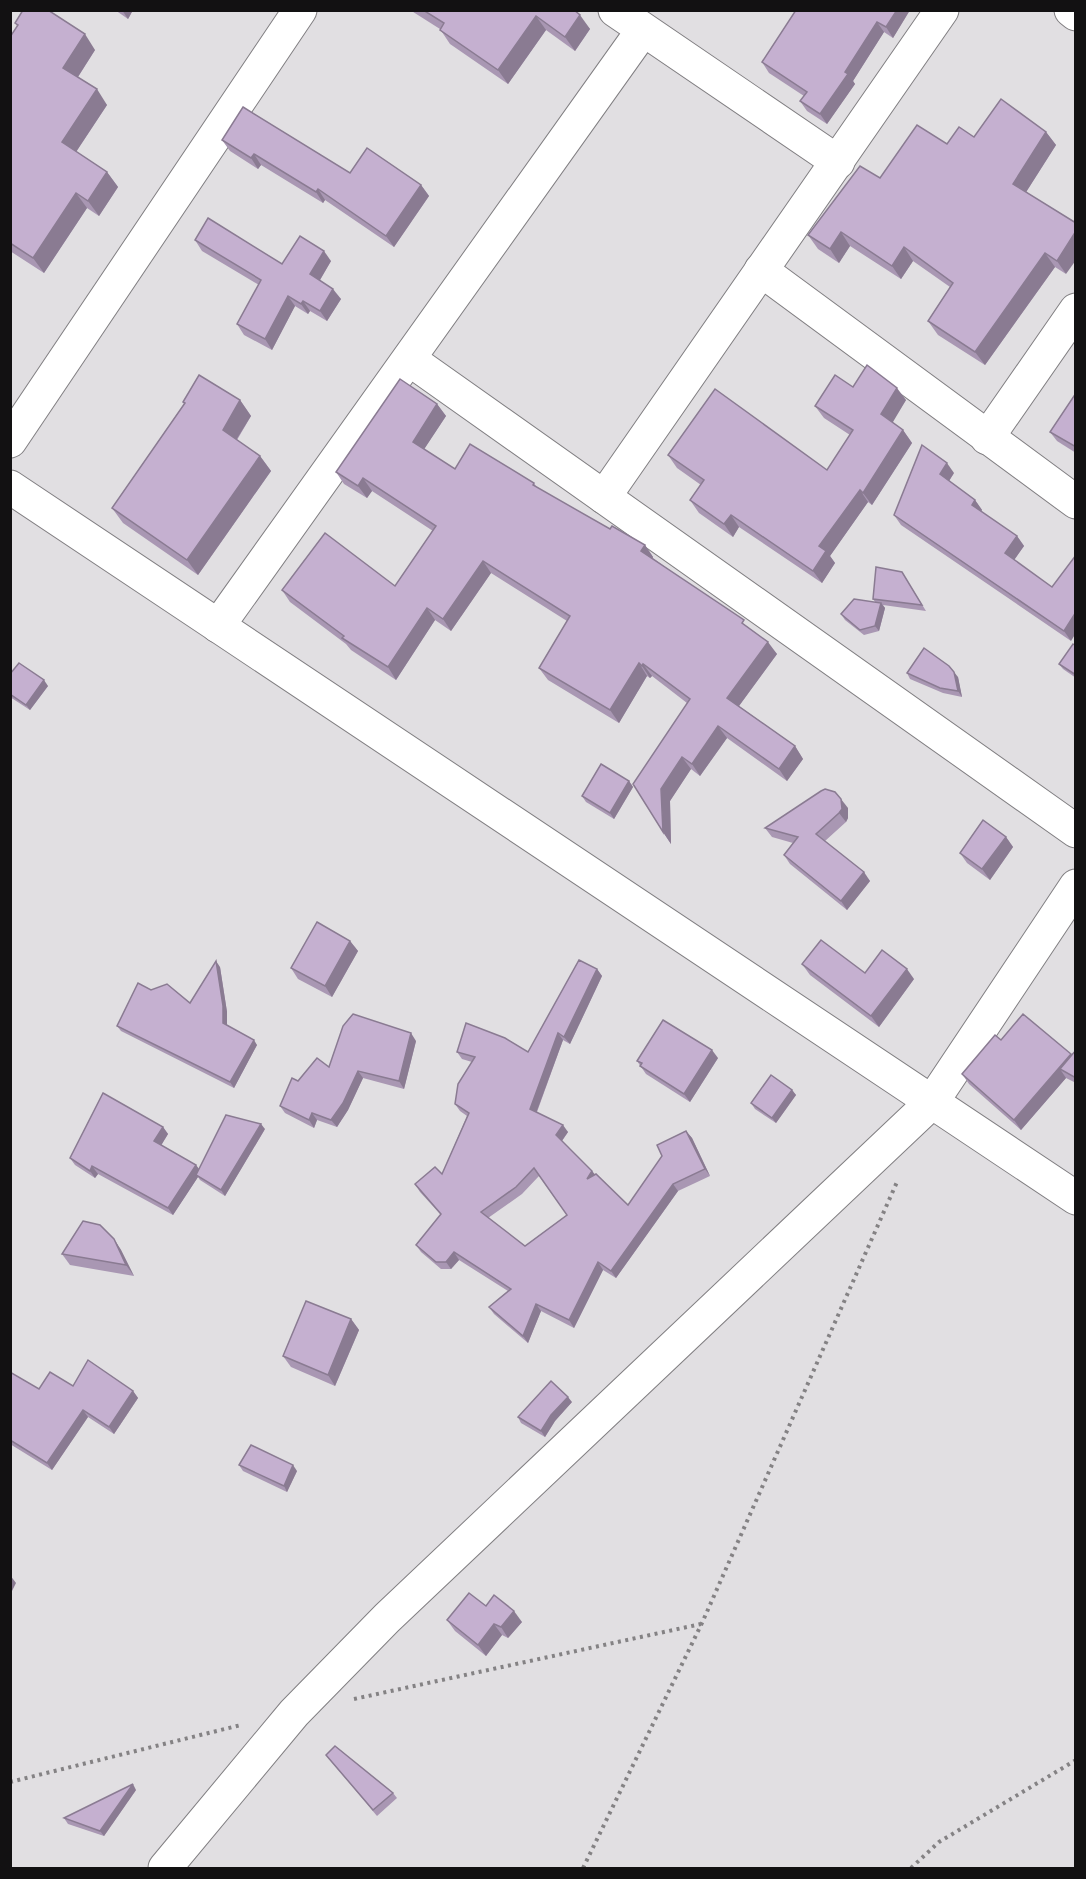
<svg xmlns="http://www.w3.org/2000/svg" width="1086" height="1879" font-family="'Noto Sans',sans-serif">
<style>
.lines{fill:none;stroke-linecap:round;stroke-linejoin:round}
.street-casing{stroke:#817f82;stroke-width:35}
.path{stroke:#848284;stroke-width:4;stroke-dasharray:3 4.5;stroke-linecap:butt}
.street{stroke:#fff;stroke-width:33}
.wall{fill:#a997b3;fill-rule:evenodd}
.shaded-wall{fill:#8a7b92}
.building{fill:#c5b0d0;stroke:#8a7b92;stroke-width:1.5;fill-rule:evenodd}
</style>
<rect width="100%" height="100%" fill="#e1dfe2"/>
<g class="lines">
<defs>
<g id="street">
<path d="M615 10 838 162"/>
<path d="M1071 10 1076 14"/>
<path d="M761 270 1076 502"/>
<path d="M409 359 1076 831"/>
<path d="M987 438 1076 310"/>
<path d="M10 441 300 10"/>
<path d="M10 487 1076 1198"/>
<path d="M604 497 942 10"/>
<path d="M218 626 643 30"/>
<path d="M165 1868 294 1713 387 1618 932 1102 1076 886"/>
</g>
</defs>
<use href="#street" class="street-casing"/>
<g class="path">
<path d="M354 1699 701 1624"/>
<path d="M10 1782 241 1725"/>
<path d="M583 1868 702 1623 897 1182"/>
<path d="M911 1868 939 1842 1076 1760"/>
</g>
<use href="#street" class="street"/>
</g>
<g class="wall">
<path d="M115 10H133L128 19Z"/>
<path d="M410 10H574L590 29 575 51 546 30 508 84 450 44 440 29Z"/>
<path d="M910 10 893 38 884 32 853 81 855 84 827 124 807 111 800 101 804 96 769 73 762 62Z"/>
<path d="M15 23 95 50 78 77 107 105 76 152 107 172 118 187 99 216 87 208 44 273 10 251V37L17 26Z"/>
<path d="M1046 132 1056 145 1026 192 1066 274 1055 267 985 365 938 335 928 321 950 287 913 261 901 279 850 246 839 263 818 249 808 235 880 178 947 144 974 137Z"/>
<path d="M222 140 350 173 421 185 429 196 394 247 325 200 323 203 261 165 258 169 230 151Z"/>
<path d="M195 240 282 264 331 261 320 280 341 299 327 321 310 311 308 314 295 306 272 350 244 335 237 324 259 285 202 251Z"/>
<path d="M853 387 906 400 892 422 903 430 912 443 872 505 868 502 830 556 835 563 822 583 739 527 733 537 699 513 690 500 701 485 677 468 668 455 827 470 850 435 824 418 815 406Z"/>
<path d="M1076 393V453L1057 441 1050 432Z"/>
<path d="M240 400 251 416 237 440 260 456 271 471 198 575 123 523 112 508 184 404 183 402Z"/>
<path d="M437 404 446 416 424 449 455 469 534 483 537 488 610 529 645 545 653 557V558L749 628 777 654 739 706 795 746 803 759 787 781 727 738 700 776 691 769 670 801 671 844 663 832 687 703 652 676 650 678 647 676 619 723 548 680 539 668 567 621 491 573 451 631 435 620 396 680 351 650 346 644 290 602 282 590 395 586 433 531 372 491 367 498 344 484 336 472Z"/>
<path d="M954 473 949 481 975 500 982 510 981 512 1017 536 1024 546 1014 560 1052 587 1071 641 901 525 894 515Z"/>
<path d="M902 572 926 611 883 605 885 608 879 631 864 635 845 620 841 614 875 602 873 599Z"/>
<path d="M1076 646V678L1063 669 1059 664Z"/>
<path d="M907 673 958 677 962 697 943 693 910 679Z"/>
<path d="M10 674 48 686 30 710 10 697Z"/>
<path d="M629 781 633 787 614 819 586 802 582 796Z"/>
<path d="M848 808V818L846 822 825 841 870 881 847 910 790 864 784 855 793 843 772 837 765 828Z"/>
<path d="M1006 837 1013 847 990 880 967 863 960 853Z"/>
<path d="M350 941 358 951 332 997 298 979 291 968Z"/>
<path d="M802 964 865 973 914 979 879 1027 810 975Z"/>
<path d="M220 967 227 1012V1025L257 1045 234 1088 121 1031 117 1026 151 990 190 1003Z"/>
<path d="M597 969 602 976 570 1044 563 1040 537 1112 568 1132 562 1141 592 1171 595 1175 628 1205 686 1131 692 1138 710 1176 678 1191 616 1278 603 1270 574 1328 541 1311 528 1343 494 1314 489 1307 508 1291 459 1260 451 1269H441L421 1252 416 1245 441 1215 420 1192 415 1184 442 1174 467 1116 460 1111 455 1104 472 1062 462 1059 457 1052H528ZM539 1176 567 1215 525 1246 488 1218 522 1194Z"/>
<path d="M1001 1040 1072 1054 1076 1050V1083L1066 1078 1021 1130 969 1084 962 1074Z"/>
<path d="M416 1041 404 1089 363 1078 348 1110 337 1127 317 1120 314 1128 285 1113 280 1106 329 1067Z"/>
<path d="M718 1058 690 1102 646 1074 637 1061Z"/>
<path d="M792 1090 796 1095 776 1123 755 1109 751 1103Z"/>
<path d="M163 1127 168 1134 161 1145 196 1165 199 1169 265 1129 225 1196 200 1180 198 1177 173 1215 98 1174 95 1178 75 1165 70 1158Z"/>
<path d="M114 1239 121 1250 134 1276 70 1265 62 1254Z"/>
<path d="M351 1319 359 1330 335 1386 291 1367 283 1356Z"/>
<path d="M10 1372 39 1389 73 1386 133 1391 138 1398 114 1434 88 1417 52 1470 10 1444Z"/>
<path d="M572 1402 555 1421 545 1437 521 1423 518 1417Z"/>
<path d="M239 1465 297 1471 287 1492 243 1471Z"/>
<path d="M486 1606 522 1622 508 1638 502 1635 486 1656 455 1631 447 1620Z"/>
<path d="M326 1755 393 1793 397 1798 377 1816Z"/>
<path d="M136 1790 104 1836 68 1824 64 1818Z"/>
</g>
<g class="shaded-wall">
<path d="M122 10H133L128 19Z"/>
<path d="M897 10H910L893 38 886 27Z"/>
<path d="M580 15 590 29 575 51 565 37Z"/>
<path d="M536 16 546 30 508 84 498 70Z"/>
<path d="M877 22 884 32 853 81 855 84 827 124 820 114 845 72Z"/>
<path d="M85 34 95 50 74 83 63 68Z"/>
<path d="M97 89 107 105 72 158 62 142Z"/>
<path d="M1046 132 1056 145 1023 197 1013 184Z"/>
<path d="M254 154 261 165 258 169 251 158Z"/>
<path d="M107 172 118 187 99 216 88 201Z"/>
<path d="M421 185 429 196 394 247 386 236Z"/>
<path d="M318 189 325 200 323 203 316 192Z"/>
<path d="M76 193 87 208 44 273 33 258Z"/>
<path d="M1076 231V260L1066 274 1057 261Z"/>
<path d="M841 232 850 246 839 263 830 249Z"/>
<path d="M904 247 913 261 901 279 892 266Z"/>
<path d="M324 251 331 261 317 285 310 274Z"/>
<path d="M1045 253 1055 267 985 365 975 352Z"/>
<path d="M333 289 341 299 327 321 320 311Z"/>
<path d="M288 296 295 306 272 350 265 339Z"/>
<path d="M303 301 310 311 308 314 301 304Z"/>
<path d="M897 388 906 400 890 427 881 414Z"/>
<path d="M240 400 251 416 233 445 223 430Z"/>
<path d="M437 404 446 416 421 454 413 442Z"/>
<path d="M903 430 912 443 872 505 863 493Z"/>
<path d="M260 456 271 471 198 575 187 560Z"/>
<path d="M947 463 954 473 947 484 940 474Z"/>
<path d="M363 478 372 491 367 498 358 486Z"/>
<path d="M860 490 868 502 830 556 835 563 822 583 813 571 819 546Z"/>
<path d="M975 500 982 510 978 515 972 505Z"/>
<path d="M731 515 739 527 733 537 724 524Z"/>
<path d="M1017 536 1024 546 1012 563 1005 553Z"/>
<path d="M645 545 653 557 650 563 641 551Z"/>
<path d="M483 561 491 573 451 631 443 619Z"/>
<path d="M881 603 885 608 879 631 875 626Z"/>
<path d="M427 608 435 620 396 680 388 667Z"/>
<path d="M1076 612V633L1071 641 1064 631Z"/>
<path d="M768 642 777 654 736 710 727 698Z"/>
<path d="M639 663 647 676 619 723 610 710Z"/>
<path d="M643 664 652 676 650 678 642 666Z"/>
<path d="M954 672 958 677 962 697 958 691Z"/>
<path d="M44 680 48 686 30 710 26 705Z"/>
<path d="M718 726 727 738 700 776 692 764Z"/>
<path d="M795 746 803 759 787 781 779 769Z"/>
<path d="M682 757 691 769 670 801 671 844 663 832 661 789Z"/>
<path d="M629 781 633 787 614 819 610 813Z"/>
<path d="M841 799 848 808V818L846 822 839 813Z"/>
<path d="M1006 837 1013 847 990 880 982 869Z"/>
<path d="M864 872 870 881 847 910 841 901Z"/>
<path d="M350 941 358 951 332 997 325 986Z"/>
<path d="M216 961 220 967 227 1012V1029L223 1023Z"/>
<path d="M597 969 602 976 570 1044 564 1037Z"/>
<path d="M907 969 914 979 879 1027 871 1016Z"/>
<path d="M411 1033 416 1041 404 1089 399 1081Z"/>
<path d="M558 1033 563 1040 535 1116 530 1109Z"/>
<path d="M254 1040 257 1045 234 1088 230 1082Z"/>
<path d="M712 1050 718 1058 690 1102 684 1094Z"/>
<path d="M1071 1054 1076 1060 1060 1069 1066 1078 1021 1130 1014 1120Z"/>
<path d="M358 1071 363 1078 348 1110 337 1127 331 1120Z"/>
<path d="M792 1090 796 1095 776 1123 772 1118Z"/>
<path d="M312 1113 317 1120 314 1128 309 1120Z"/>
<path d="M261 1124 265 1129 225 1196 221 1190Z"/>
<path d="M563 1125 568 1132 561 1142 556 1135Z"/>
<path d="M163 1127 168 1134 159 1149 154 1141Z"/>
<path d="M686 1131 692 1138 710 1176 705 1169Z"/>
<path d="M196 1165 201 1172 196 1175 198 1177 173 1215 168 1208Z"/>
<path d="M92 1166 98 1174 95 1178 90 1171Z"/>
<path d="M592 1171 598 1178 587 1179Z"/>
<path d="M673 1184 678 1191 616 1278 611 1271Z"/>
<path d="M114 1239 121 1250 134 1276 126 1265Z"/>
<path d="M454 1252 459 1260 451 1269 446 1262Z"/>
<path d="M598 1262 603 1270 574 1328 569 1320Z"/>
<path d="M536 1304 541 1311 528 1343 523 1336Z"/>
<path d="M351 1319 359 1330 335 1386 328 1375Z"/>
<path d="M133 1391 138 1398 114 1434 109 1427Z"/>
<path d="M568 1397 572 1402 555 1421 545 1437 541 1431 551 1415Z"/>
<path d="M83 1410 88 1417 52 1470 47 1463Z"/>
<path d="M293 1465 297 1471 287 1492 284 1486Z"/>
<path d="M10 1575 16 1583 10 1595Z"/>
<path d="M514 1611 522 1622 508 1638 501 1627Z"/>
<path d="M494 1624 502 1635 486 1656 478 1645Z"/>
<path d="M133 1784 136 1790 104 1836 100 1831Z"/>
</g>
<g class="building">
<path d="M23 10H48L85 34 63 68 97 89 62 142 107 172 88 201 76 193 33 258 10 243V37L18 25 15 23Z"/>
<path d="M423 10H574L580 15 565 37 536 16 498 70 440 30 444 23Z"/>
<path d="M796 10H897L886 27 877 22 845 72 848 74 820 114 800 101 807 92 762 62Z"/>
<path d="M1001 99 1046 132 1013 184 1076 223V231L1057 261 1045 253 975 352 928 321 953 283 904 247 892 266 841 232 830 249 808 235 860 166 880 178 917 125 947 144 959 127 974 137Z"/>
<path d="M243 107 350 173 367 148 421 185 386 236 318 189 316 192 254 154 251 158 222 140Z"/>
<path d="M208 218 282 264 300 236 324 251 310 274 333 289 320 311 303 301 301 304 288 296 265 339 237 324 261 280 195 240Z"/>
<path d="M867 365 897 388 881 414 903 430 863 493 860 490 819 546 826 551 813 571 731 515 724 524 690 500 704 480 668 455 715 389 827 470 853 430 815 406 835 375 853 387Z"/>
<path d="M199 375 240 400 223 430 260 456 187 560 112 508 185 403 183 402Z"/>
<path d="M400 379 437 404 413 442 455 469 470 444 534 483 533 485 610 529 612 526 645 545 641 551 744 620 742 623 768 642 727 698 795 746 779 769 718 726 692 764 682 757 661 789 663 832 633 784 690 699 643 664 642 666 639 663 610 710 539 668 570 616 483 561 443 619 427 608 388 667 342 638 344 636 282 590 325 533 395 586 436 526 363 478 358 486 336 472Z"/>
<path d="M1076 393V447L1050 432Z"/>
<path d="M922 445 947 463 940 474 975 500 972 505 1017 536 1005 553 1052 587 1076 555V612L1064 631 894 515Z"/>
<path d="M876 567 902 572 922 605 873 599Z"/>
<path d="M854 599 881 603 875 626 860 630 841 614Z"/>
<path d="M1073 644 1076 646V675L1059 664Z"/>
<path d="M924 648 949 666 954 672 958 691 940 688 907 673Z"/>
<path d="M19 663 44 680 26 705 10 694V674Z"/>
<path d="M601 764 629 781 610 813 582 796Z"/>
<path d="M825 789 835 792 841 799 842 809 839 813 816 834 864 872 841 901 784 855 798 837 765 828 821 791Z"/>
<path d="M983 820 1006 837 982 869 960 853Z"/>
<path d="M317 922 350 941 325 986 291 968Z"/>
<path d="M821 940 865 973 882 950 907 969 871 1016 802 964Z"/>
<path d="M579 960 597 969 564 1037 558 1033 530 1109 563 1125 556 1135 592 1171 587 1179 596 1174 628 1205 662 1156 657 1145 686 1131 705 1169 673 1184 611 1271 598 1262 569 1320 536 1304 523 1336 489 1307 511 1289 454 1252 446 1262H436L416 1245 441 1214 415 1184 435 1167 442 1174 469 1113 455 1104 458 1084 475 1057 457 1052 466 1023 505 1038 528 1052ZM534 1168 567 1215 525 1246 481 1212 516 1187Z"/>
<path d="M216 961 223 1006V1023L254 1040 230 1082 117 1026 138 983 151 990 167 984 190 1003Z"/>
<path d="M353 1014 411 1033 399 1081 358 1071 343 1103 331 1120 312 1113 309 1120 280 1106 292 1078 298 1081 317 1058 329 1067 343 1026Z"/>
<path d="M1023 1014 1071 1054 1014 1120 962 1074 995 1035 1001 1040Z"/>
<path d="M663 1020 712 1050 684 1094 640 1066 642 1063 637 1061Z"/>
<path d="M1076 1050V1078L1060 1069Z"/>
<path d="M771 1075 792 1090 772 1118 751 1103Z"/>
<path d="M103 1093 163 1127 154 1141 196 1165 168 1208 92 1166 90 1171 70 1158Z"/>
<path d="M226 1115 261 1124 221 1190 196 1175Z"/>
<path d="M83 1221 100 1225 114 1239 126 1265 62 1254Z"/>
<path d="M306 1301 351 1319 328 1375 283 1356Z"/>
<path d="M88 1360 133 1391 109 1427 83 1410 47 1463 10 1440V1372L39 1389 50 1372 73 1386Z"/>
<path d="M551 1381 568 1397 551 1415 541 1431 518 1417Z"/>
<path d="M251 1445 293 1465 284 1486 239 1465Z"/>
<path d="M469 1593 486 1606 494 1595 514 1611 501 1627 494 1624 478 1645 447 1620Z"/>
<path d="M335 1746 393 1793 373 1810 326 1755Z"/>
<path d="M133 1784 100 1831 64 1818Z"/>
</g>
<rect width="1086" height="1879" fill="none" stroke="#121112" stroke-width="24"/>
</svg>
